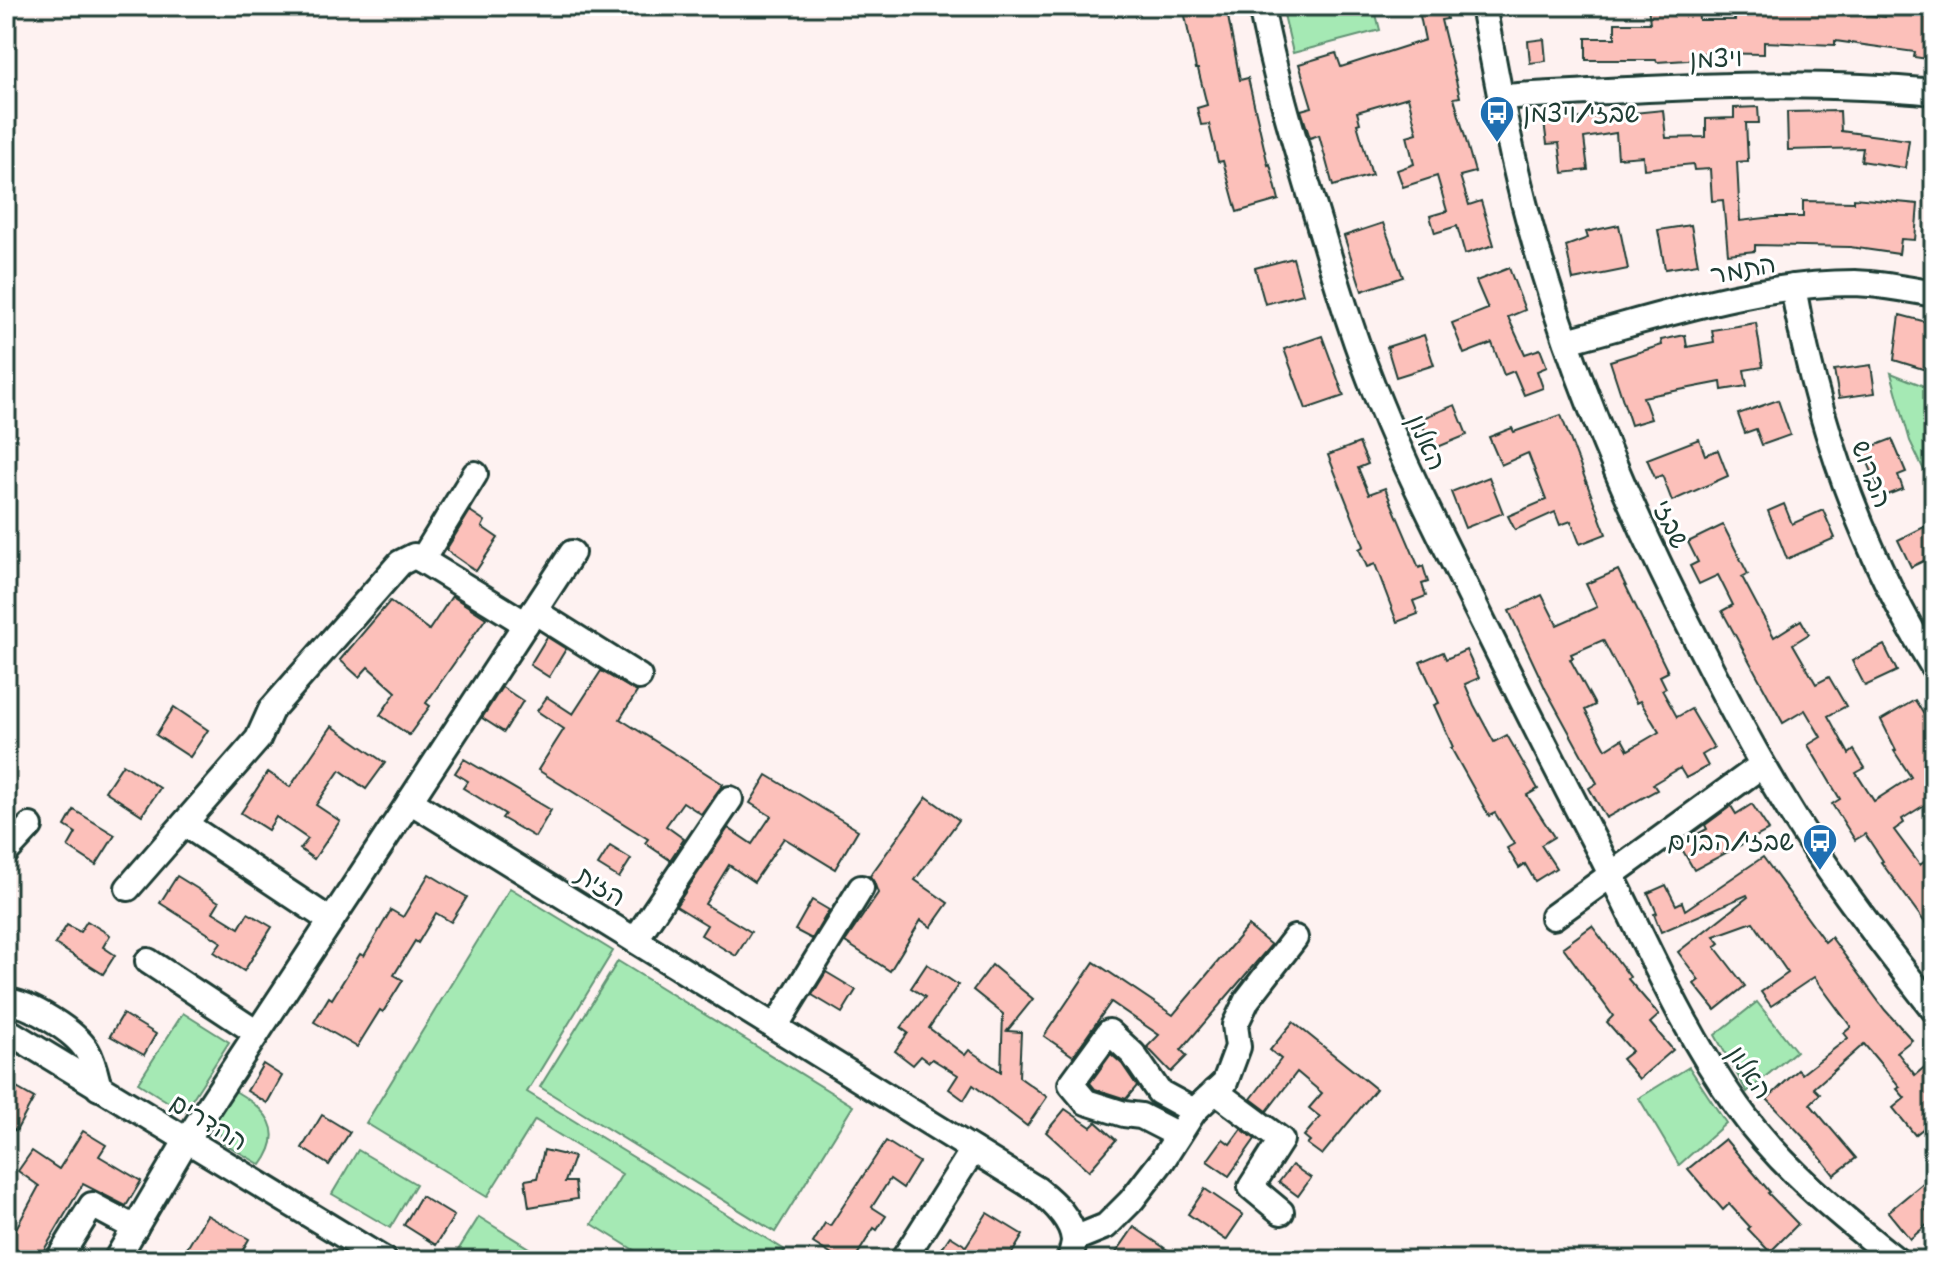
<svg xmlns="http://www.w3.org/2000/svg" width="1940" height="1266" font-family="Sriracha,'Playpen Sans Hebrew',sans-serif">
<style>
.green{fill:#a5e9b4;stroke:#629374;stroke-width:2}
.building{fill:#fcc0ba;stroke:#1f3d34;stroke-width:2;fill-rule:evenodd}
.lines{fill:none;stroke-linecap:round;stroke-linejoin:round}
.minor-casing{stroke:#1f3d34;stroke-width:30}
.minor{stroke:#fff;stroke-width:24}
.labels{text-anchor:middle;stroke-width:6;stroke-linejoin:round;paint-order:stroke}
.street-label{font-size:26px;fill:#1f3d34;stroke:#fff}
.poi-label{font-size:26px;fill:#1f3d34;stroke:#fff;text-anchor:start}
</style>
<rect width="100%" height="100%" fill="#fef2f1"/>
<filter id="ink" filterUnits="userSpaceOnUse"><feTurbulence type="fractalNoise" baseFrequency=".0125" numOctaves="2"/><feDisplacementMap in="SourceGraphic" scale="16" xChannelSelector="R" yChannelSelector="G"/><feConvolveMatrix kernelMatrix="1 2 1 2 8 2 1 2 1" color-interpolation-filters="sRGB"/></filter>
<g filter="url(#ink)">
<g class="green">
<path d="M1282 6H1374L1380 30 1293 53Z"/>
<path d="M1891 373 1934 390V491L1910 441Z"/>
<path d="M510 888 613 951 527 1092 785 1250 778 1260H650L592 1224 622 1174 535 1120 487 1197 366 1123Z"/>
<path d="M618 961 853 1106 775 1232 540 1087Z"/>
<path d="M1757 1002 1796 1051 1747 1092 1715 1035Z"/>
<path d="M183 1013 229 1042 184 1112 138 1083Z"/>
<path d="M1689 1067 1726 1123 1679 1165 1639 1098Z"/>
<path d="M235 1091C266 1109 287 1130 261 1165L222 1142 217 1120Z"/>
<path d="M358 1150 416 1184 390 1228 332 1194Z"/>
<path d="M479 1217 548 1260H452Z"/>
</g>
<g class="building">
<path d="M1183 6H1226L1240 80 1248 78 1268 165 1270 164 1279 200 1237 212 1223 161 1218 162 1209 124 1201 125 1197 108 1207 105 1198 69H1196Z"/>
<path d="M1418 6H1444L1447 19 1441 20 1460 97 1454 98 1475 172 1460 176 1469 205 1481 201 1494 245 1465 254 1457 226 1435 233 1430 216 1447 211 1437 176 1403 187 1397 170 1414 164 1407 136 1417 133 1408 97 1357 112 1360 123 1357 124 1372 175 1333 186 1319 135 1310 138 1301 110 1312 107 1299 64 1336 53 1341 67 1425 40Z"/>
<path d="M1648 6H1698L1699 20H1735V6H1837V11L1885 17 1886 6 1934 10V60L1914 57 1915 52 1835 41V45L1764 42V54L1702 53V59L1657 62 1656 60H1586V38H1615V23H1650Z"/>
<path d="M1544 39 1546 61 1530 63 1528 41Z"/>
<path d="M1758 107 1759 123H1746L1748 161 1737 162 1740 221 1774 217H1803V201L1854 202V198L1918 204 1915 240 1901 239 1899 254 1850 247 1755 245V251L1728 254 1723 200 1712 201 1710 169 1694 170 1693 164 1644 169 1643 156 1618 158 1616 133 1584 138 1588 170 1563 173 1559 143 1547 144 1544 122 1663 110 1666 138 1706 137V119L1734 118V108Z"/>
<path d="M1840 111 1841 131 1909 140 1905 168 1861 161 1863 148 1788 150 1787 112Z"/>
<path d="M1383 223 1403 277 1362 291 1344 236Z"/>
<path d="M1619 225 1628 269 1573 280 1566 246 1588 238 1586 232Z"/>
<path d="M1691 225 1698 264 1665 269 1658 230Z"/>
<path d="M1293 258 1303 294 1265 304 1255 268Z"/>
<path d="M1509 268 1525 310 1508 317 1525 354 1540 349 1547 367 1537 371 1543 388 1524 395 1514 371 1504 375 1492 343 1464 354 1452 323 1488 309 1476 281Z"/>
<path d="M1900 315 1934 324V356L1923 369 1894 360Z"/>
<path d="M1756 323 1763 367 1744 370 1747 386 1722 390 1721 382 1643 397 1651 419 1631 425 1610 361 1662 345 1661 340 1685 335 1687 347 1714 342 1712 330Z"/>
<path d="M1424 335 1434 365 1396 377 1387 347Z"/>
<path d="M1322 336 1344 396 1306 409 1284 349Z"/>
<path d="M1871 365 1875 393 1839 398 1834 370Z"/>
<path d="M1778 400 1790 435 1762 445 1756 429 1745 433 1738 414Z"/>
<path d="M1455 405 1467 435 1433 449 1420 419Z"/>
<path d="M1561 415 1606 534 1580 544 1571 521 1560 525 1555 512 1515 530 1508 516 1546 500 1528 453 1501 465 1489 437 1512 428 1514 432Z"/>
<path d="M1699 439 1705 455 1718 450 1728 476 1672 501 1662 475 1655 478 1647 459Z"/>
<path d="M1892 439 1906 472 1898 475 1903 489 1882 497 1863 450Z"/>
<path d="M1359 443 1368 464 1358 468 1369 494 1385 488 1419 568 1423 566 1428 582 1422 584 1426 596 1413 601 1418 614 1397 622 1375 564 1367 567 1359 549 1364 546 1328 455Z"/>
<path d="M1489 477 1503 513 1465 528 1451 492Z"/>
<path d="M1784 504 1792 524 1823 510 1835 538 1787 559 1768 511Z"/>
<path d="M470 511 485 521 482 527 498 538 476 571 446 550Z"/>
<path d="M1934 522V556L1911 567 1898 540Z"/>
<path d="M1723 525 1748 574 1742 577 1774 637 1801 620 1809 634 1793 644 1816 684 1829 677 1846 706 1828 716 1849 754 1854 750 1865 768 1856 773 1874 801 1911 777 1894 751 1896 750 1881 720 1915 700 1934 731V799L1902 819 1904 823 1894 830 1920 865 1934 854V935L1881 862 1883 861 1865 834 1855 840 1832 804 1840 799 1808 745 1821 737 1805 710 1783 723 1722 611 1733 605 1718 575 1699 584 1690 566 1698 562 1688 542Z"/>
<path d="M1618 570 1668 672 1660 676 1666 688 1662 690 1677 717 1691 709 1714 748 1702 755 1708 766 1686 778 1680 768 1653 784 1657 790 1606 818 1589 788 1597 783 1546 690 1509 611 1542 595 1557 625 1597 607 1586 584ZM1603 640 1636 703 1640 701 1659 732 1628 750 1622 739 1606 749 1585 710 1595 705 1570 659 1573 658 1571 654Z"/>
<path d="M452 596 486 618 426 703 430 706 409 735 380 715 396 692 368 667 359 677 340 660 390 601 429 630Z"/>
<path d="M547 637 566 649 549 677 530 665Z"/>
<path d="M1884 645 1897 671 1865 686 1852 661Z"/>
<path d="M1466 650 1479 678 1465 684 1474 705 1494 742 1507 735 1538 789 1527 795 1554 837 1541 845 1556 868 1535 881 1525 864 1519 868 1507 848 1514 844 1495 813 1489 816 1451 748 1453 747 1434 705 1439 703 1420 662 1443 652 1446 659Z"/>
<path d="M601 671 637 692 620 719 723 784 701 814 683 802 666 826 684 839 670 860 645 843 648 839 538 770 564 729 537 711 547 697 573 714Z"/>
<path d="M502 687 523 701 504 732 482 718Z"/>
<path d="M174 707 208 730 190 757 156 735Z"/>
<path d="M332 726 385 763 366 789 340 770 316 805 340 821 314 859 300 849 308 839 276 817 268 830 241 813 268 772 290 787Z"/>
<path d="M464 759 551 810 535 837 502 818 505 814 463 788 468 781 455 773Z"/>
<path d="M123 764 160 788 142 815 105 791Z"/>
<path d="M767 775 858 830 835 869 784 838 754 882 729 865 705 904 751 932 736 956 701 935 707 925 676 906 728 828 752 844 771 816 750 803Z"/>
<path d="M927 797 959 820 915 880 948 903 931 927 921 920 890 971 845 942 878 893 874 882 870 876Z"/>
<path d="M1752 804 1769 830 1694 870 1679 844 1707 829 1705 825 1731 806 1736 814Z"/>
<path d="M74 810 115 835 96 865 68 847 76 833 65 826Z"/>
<path d="M610 846 631 859 619 878 598 865Z"/>
<path d="M1763 857 1825 942 1831 937 1885 1010 1912 1040 1897 1052 1915 1075 1934 1059V1120L1915 1135 1893 1108 1905 1098 1897 1089 1900 1087 1864 1044 1814 1088 1820 1094 1810 1104 1856 1158 1834 1175 1809 1143 1767 1099 1798 1070 1802 1074 1848 1038 1844 1033 1851 1027 1814 977 1771 1006 1761 992 1788 973 1753 922 1714 936 1720 943 1715 947 1745 986 1715 1010 1694 984 1699 980 1678 952 1748 897 1747 895 1661 932 1654 914 1657 913 1648 893 1666 885 1676 905 1682 902 1685 910Z"/>
<path d="M429 874 467 897 451 922 436 913 418 943 415 941 394 975 403 980 383 1012 380 1010 357 1047 314 1022 329 997 332 999 360 954 364 956 391 910 403 917Z"/>
<path d="M177 876 219 902 213 912 239 928 248 913 272 927 244 971 214 952 221 942 160 903Z"/>
<path d="M812 900 829 910 812 939 795 930Z"/>
<path d="M87 921 110 935 103 947 115 955 103 974 55 944 67 925 80 932Z"/>
<path d="M1248 926 1271 945 1181 1050 1187 1056 1171 1072 1147 1047 1159 1035 1111 1002 1073 1056 1044 1036 1094 962 1173 1015Z"/>
<path d="M1592 926 1630 977 1628 979 1659 1015 1650 1023 1673 1050 1639 1079 1622 1059 1632 1051 1607 1022 1613 1016 1563 947Z"/>
<path d="M927 964 958 985 929 1028 965 1055 969 1050 1001 1072 1003 1014 973 990 992 965 1033 999 1007 1031 1021 1032 1019 1077 1047 1097 1027 1126 973 1085 964 1100 949 1089 958 1075 932 1059 929 1062 921 1056 913 1065 895 1051 908 1033 901 1028 925 997 911 988Z"/>
<path d="M826 972 856 990 842 1013 812 995Z"/>
<path d="M123 1014 156 1034 144 1055 110 1036Z"/>
<path d="M1293 1022 1376 1089 1322 1155 1307 1144 1310 1141 1304 1136 1320 1117 1309 1108 1322 1093 1297 1072 1267 1111 1251 1099 1281 1059 1270 1050Z"/>
<path d="M1111 1054 1122 1064 1137 1086 1126 1099 1095 1089 1090 1083Z"/>
<path d="M263 1064 282 1076 267 1103 247 1091Z"/>
<path d="M6 1082 34 1098 16 1131 6 1125Z"/>
<path d="M1065 1109 1091 1127 1096 1122 1116 1140 1089 1171 1046 1132Z"/>
<path d="M322 1115 350 1132 329 1165 302 1148Z"/>
<path d="M1241 1129 1255 1139 1229 1176 1207 1161 1223 1139 1230 1144Z"/>
<path d="M83 1131 106 1145 99 1156 141 1181 126 1206 83 1184 38 1260H6V1247L39 1186 18 1171 32 1151 59 1169Z"/>
<path d="M1725 1139 1770 1192 1768 1193 1798 1224 1770 1252 1748 1229 1750 1227 1729 1204 1723 1210 1688 1169Z"/>
<path d="M886 1141 919 1162 903 1188 890 1179 872 1207 886 1216 877 1230 874 1228 854 1260H840L813 1243 825 1223 830 1226Z"/>
<path d="M544 1150 574 1157 565 1182H575L577 1199 529 1207 525 1180 537 1178Z"/>
<path d="M1292 1165 1311 1178 1298 1196 1279 1182Z"/>
<path d="M1934 1174V1203L1926 1210 1934 1219 1910 1239 1888 1212Z"/>
<path d="M1205 1189 1243 1215 1226 1240 1188 1214Z"/>
<path d="M421 1196 454 1216 436 1245 404 1225Z"/>
<path d="M987 1213 1023 1235 1008 1260H934L950 1236 966 1246Z"/>
<path d="M207 1215 249 1239 237 1260H180Z"/>
<path d="M1134 1227 1182 1260H1111Z"/>
</g>
<g class="lines">
<defs>
<g id="minor">
<path d="M1261 6C1274 74 1294 140 1314 207 1334 273 1353 340 1380 404 1403 461 1431 517 1459 573 1502 661 1546 748 1591 835 1639 926 1677 1022 1737 1106 1780 1167 1839 1214 1896 1260"/>
<path d="M1483 6C1497 79 1510 153 1530 225 1570 371 1630 511 1699 645 1738 722 1779 799 1829 870 1862 918 1898 964 1934 1010"/>
<path d="M1500 97C1645 89 1789 78 1934 92"/>
<path d="M1793 287C1817 423 1862 551 1934 668"/>
<path d="M1567 341C1661 316 1757 283 1855 283 1881 284 1908 289 1934 294"/>
<path d="M422 560 475 474"/>
<path d="M534 611 639 677"/>
<path d="M410 801 572 553"/>
<path d="M185 824 331 921"/>
<path d="M6 852 30 826"/>
<path d="M128 888 258 739 271 710 400 563 414 556 422 560 526 624"/>
<path d="M1553 917 1762 765"/>
<path d="M635 940 730 799"/>
<path d="M148 961 257 1033"/>
<path d="M6 1001C29 1003 75 1031 87 1051 93 1061 96 1076 99 1088"/>
<path d="M775 1027 861 888"/>
<path d="M6 1030 384 1260"/>
<path d="M1215 1091 1281 1140 1251 1187 1281 1212"/>
<path d="M1178 1135 1141 1116 1124 1114 1086 1102 1071 1084 1109 1032 1133 1054 1159 1092 1194 1111"/>
<path d="M1074 1239 1106 1226 1131 1201 1162 1161 1194 1111 1225 1082 1238 1047 1235 1025 1247 1000 1295 938"/>
<path d="M58 1260 92 1205 135 1228"/>
<path d="M116 1260 186 1141 410 801 1038 1190C1053 1202 1072 1219 1074 1240 1074 1245 1071 1254 1070 1260"/>
<path d="M903 1260 973 1150"/>
</g>
</defs>
<use href="#minor" class="minor-casing"/>
<use href="#minor" class="minor"/>
</g>
</g>
<defs>
<symbol id="bus-pin" viewBox="-11 -11 22 30"><path d="M0 17L-7.5 6A9.5 9.5 0 1 1 7.5 6Z" fill="#1f6fb2" stroke="#fff"/><path d="M-5-6H5V4H4V6H2V4H-2V6H-4V4H-5ZM-3.5-4V0h7V-4ZM-3.5 1.2v1.5H-2V1.2ZM2 1.2v1.5H3.5V1.2Z" fill="#fff"/></symbol>
</defs>
<g fill-rule="evenodd">
<use href="#bus-pin" x="1477" y="93" width="40" height="54"/>
<use href="#bus-pin" x="1800" y="821" width="40" height="54"/>
</g>
<g class="labels">
<g class="street-label">
<text transform="translate(1716 58) rotate(-2)" y="9">ויצמן</text>
<text transform="translate(1743 269) rotate(-11)" y="9">התמר</text>
<text transform="translate(1427 442) rotate(66)" y="9">האלון</text>
<text transform="translate(1872 474) rotate(69)" y="9">הברוש</text>
<text transform="translate(1671 524) rotate(65)" y="9">שבזי</text>
<text transform="translate(601 886) rotate(32)" y="9">הזית</text>
<text transform="translate(1750 1072) rotate(56)" y="9">האלון</text>
<text transform="translate(209 1122) rotate(31)" y="9">ההדרים</text>
</g>
<g class="poi-label">
<text x="1523" y="122">שבזי/ויצמן</text>
<text x="1794" y="850" text-anchor="end">שבזי/הבנים</text>
</g>
</g>
<rect width="1940" height="1266" fill="none" stroke="#fff" stroke-width="32"/>
<rect x="16" y="16" width="1908" height="1234" fill="none" stroke="#1f3d34" stroke-width="3" filter="url(#ink)"/>
</svg>
